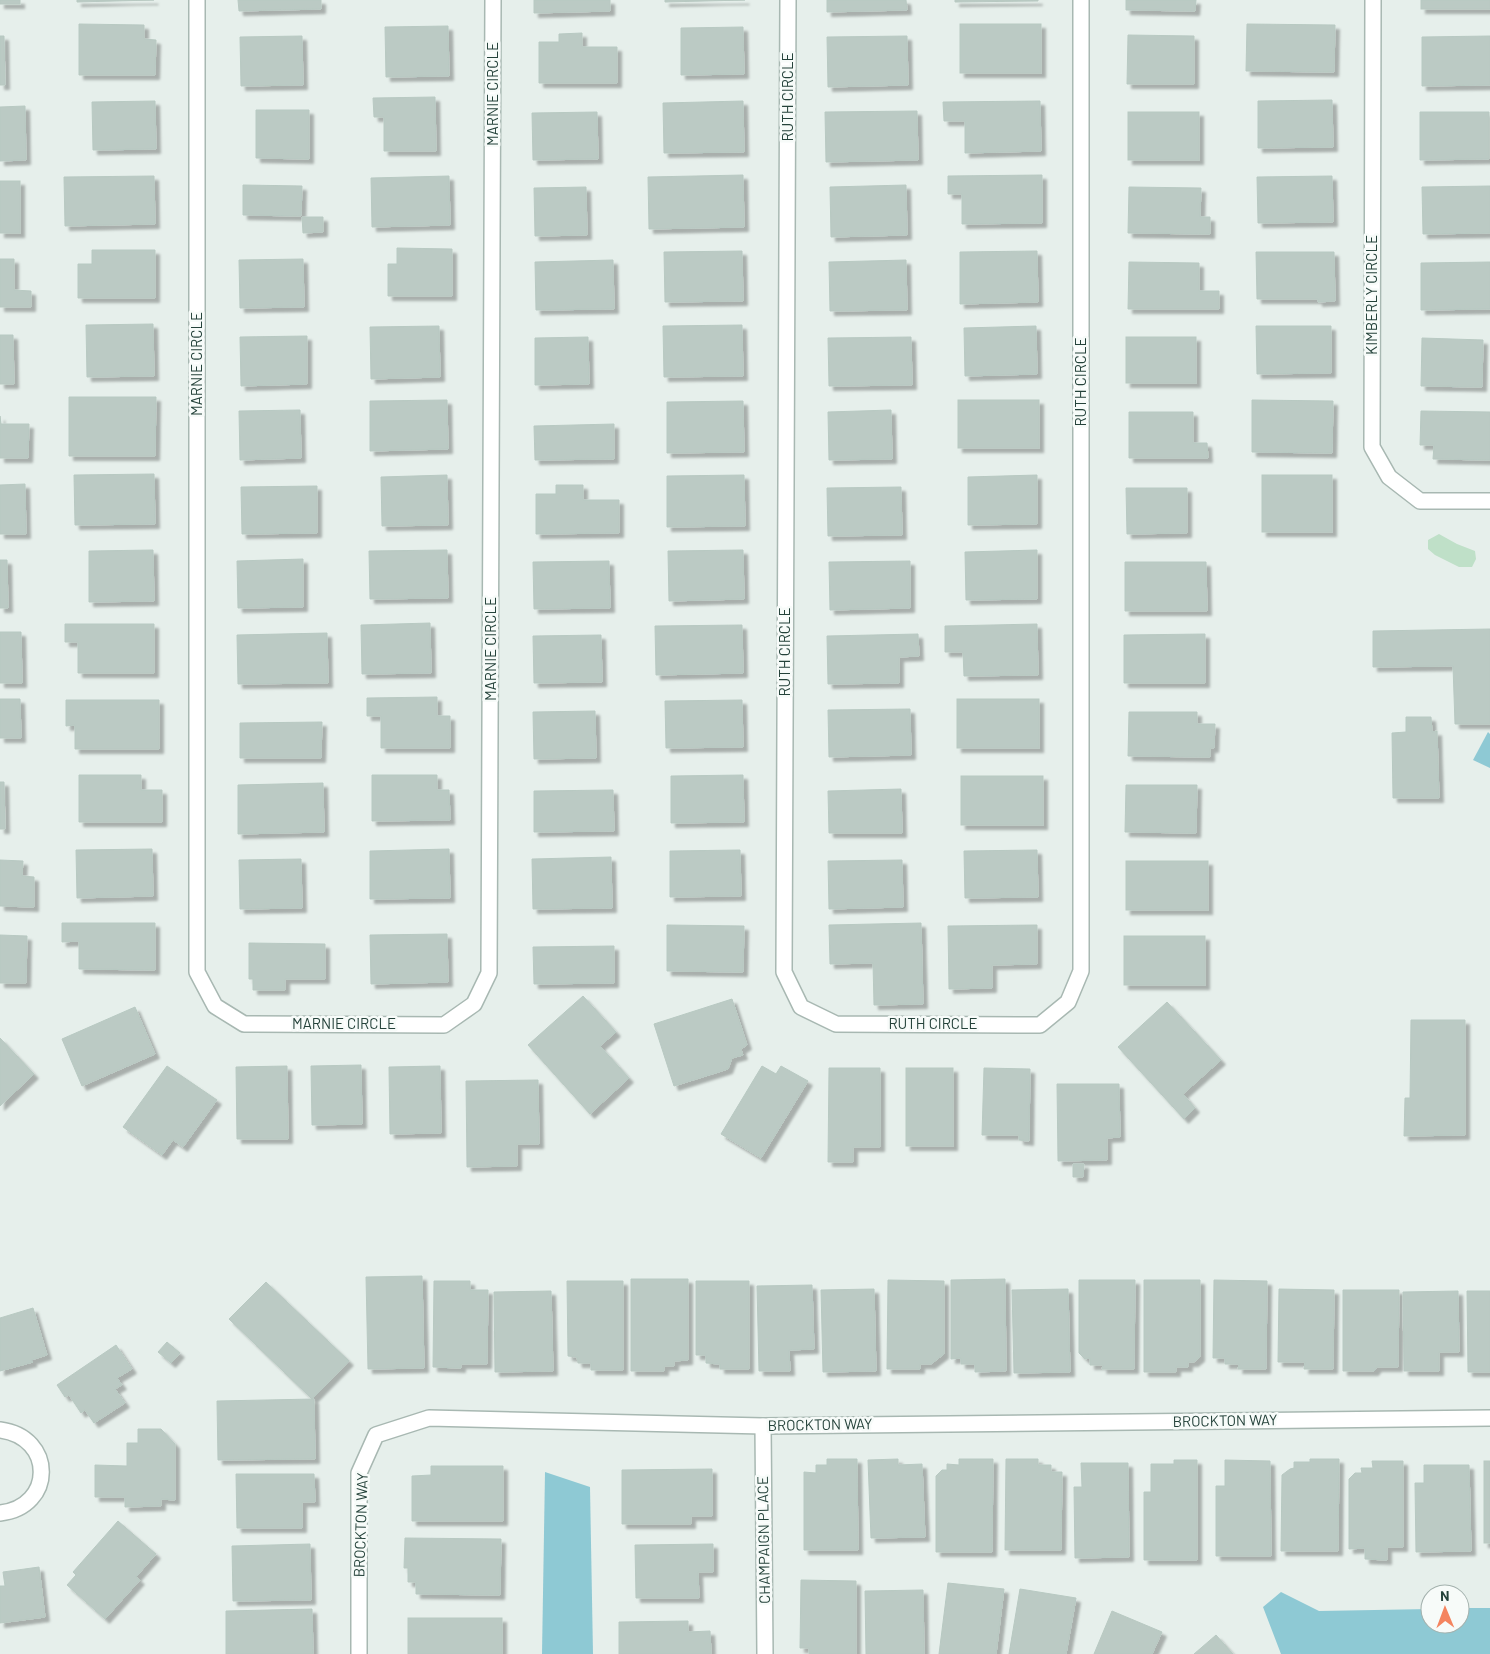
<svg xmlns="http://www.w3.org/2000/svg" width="1490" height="1654" font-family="Barlow,sans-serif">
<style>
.green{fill:#bfe0c8}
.water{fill:#8ec9d4}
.building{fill:#bbcac4;stroke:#b8c9c2;filter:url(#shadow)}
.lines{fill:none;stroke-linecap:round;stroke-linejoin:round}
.minor-casing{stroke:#a8b8b2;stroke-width:18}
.minor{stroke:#fff;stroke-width:15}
.labels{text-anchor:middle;stroke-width:5;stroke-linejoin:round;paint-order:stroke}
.street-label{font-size:15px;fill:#24423a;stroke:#f7fbf9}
</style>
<defs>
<filter id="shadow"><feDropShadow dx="4.5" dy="4.5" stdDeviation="1" flood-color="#0004"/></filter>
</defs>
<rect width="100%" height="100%" fill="#e6efeb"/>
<path class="green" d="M1439 534 1457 544 1475 551 1476 559 1472 567H1459L1435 555 1428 549V540Z"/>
<g class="water">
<path d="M1488 732 1490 734V768L1473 760Z"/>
<path d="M545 1472 590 1487 593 1654H542Z"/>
<path d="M1281 1592 1319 1611 1430 1609V1624H1460V1608H1490V1654H1281L1263 1607Z"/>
</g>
<g class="building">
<rect x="0" y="0" width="20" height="4"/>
<path d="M77 0H154L77 2Z"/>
<path d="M238 0H321V9L239 11Z"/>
<path d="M534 0H610V11L534 13Z"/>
<path d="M665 0H745L665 2Z"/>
<path d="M827 0H906L907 10 827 12Z"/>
<path d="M955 0H1038V1L955 2Z"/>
<path d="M1126 0H1196L1195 11 1126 10Z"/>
<rect x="1421" y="0" width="69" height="9"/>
<path d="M79 24 144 25V39L156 40 155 75H79Z"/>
<rect x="960" y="24" width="81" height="49"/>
<path d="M1247 24 1335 25 1334 72 1246 71Z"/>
<path d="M448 26 449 76 386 77 385 27Z"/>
<path d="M743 27 744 74 681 75V28Z"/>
<path d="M582 33V47H617V83H539V42H559V34Z"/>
<path d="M1128 35 1194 36V84H1127Z"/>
<path d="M0 36H4L5 85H0Z"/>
<path d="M302 36 303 85 241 86 240 37Z"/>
<path d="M907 36 908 85 828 87 827 37Z"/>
<path d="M1490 36V85L1422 86V37Z"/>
<path d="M435 97 436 151H384V117H374L373 98Z"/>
<path d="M1332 100 1333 147 1258 148V101Z"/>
<path d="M155 101 156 149 93 150 92 102Z"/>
<path d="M743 101 744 152 664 153 663 103Z"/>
<path d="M1040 101 1041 151 965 153V121H944L943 102Z"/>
<path d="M25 106 26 160 0 161V107Z"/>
<path d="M256 110H309V159L256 158Z"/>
<path d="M917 111 918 160 826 162 825 112Z"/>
<path d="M597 112 598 159 533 160 532 113Z"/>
<rect x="1128" y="112" width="71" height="48"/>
<path d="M1420 112H1489V159L1420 160Z"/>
<path d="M743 175 744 227 649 229 648 177Z"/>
<path d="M1042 175V223L962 224V194H948V176Z"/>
<path d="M154 176 155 224 65 226 64 177Z"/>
<path d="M449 176 450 225 372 227 371 178Z"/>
<path d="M1332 176 1333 222 1258 223 1257 177Z"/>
<rect x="0" y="181" width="20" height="52"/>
<path d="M243 185 302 186 301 216 243 215Z"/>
<path d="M906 185 907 235 831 237 830 187Z"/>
<path d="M1490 186V233L1423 234 1422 187Z"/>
<path d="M586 187 587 235 535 236 534 188Z"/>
<path d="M1129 187 1201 188 1200 217H1210V234L1128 233Z"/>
<path d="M302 217H323V232L303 233Z"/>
<path d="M397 248 452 249V296H388V264H397Z"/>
<path d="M92 250H155V298H78V264H92Z"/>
<path d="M742 251 743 301 665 302 664 252Z"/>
<path d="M1037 251 1038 302 960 304V252Z"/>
<path d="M1256 252H1334L1335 301 1318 302V299H1257Z"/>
<path d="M0 259H14V290L31 291V307H0Z"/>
<path d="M303 259 304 307 240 308 239 260Z"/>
<path d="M613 260 614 309 536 310 535 262Z"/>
<path d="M906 260 907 310 830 311 829 262Z"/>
<path d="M1129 262 1199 263V291H1219V309H1128Z"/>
<path d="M1490 262V309L1421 310V263Z"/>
<path d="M153 324 154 376 87 377 86 325Z"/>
<path d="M742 325 743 376 664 377 663 326Z"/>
<path d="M439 326 440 377 371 379 370 327Z"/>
<path d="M1036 326 1037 374 965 376 964 328Z"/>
<path d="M1256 326H1331V373L1257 374Z"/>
<path d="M0 335H13L14 384H0Z"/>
<path d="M307 336V384L241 386 240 337Z"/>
<path d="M588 337 589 384 535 385V338Z"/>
<path d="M911 337 912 385 829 386 828 338Z"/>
<rect x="1126" y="337" width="70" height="46"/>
<path d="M1422 338 1483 340 1482 387 1421 386Z"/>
<path d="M69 397H156L155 456H69Z"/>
<path d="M447 400 448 449 370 451V401Z"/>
<rect x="958" y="400" width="81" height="48"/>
<path d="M1252 400 1333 401 1332 453 1252 452Z"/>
<path d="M743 401 744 452 667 453V402Z"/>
<path d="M300 410 301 458 240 460 239 411Z"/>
<path d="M891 410 892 459 829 460 828 412Z"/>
<path d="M1421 411 1490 412V460L1433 459 1434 445H1420Z"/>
<path d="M1129 412H1193V443H1207L1208 458H1129Z"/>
<path d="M0 416 1 424H29L28 458H0Z"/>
<path d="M614 424V459L535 460 534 426Z"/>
<path d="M154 474 155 524 75 525 74 475Z"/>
<path d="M447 475 448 525 382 526 381 477Z"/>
<path d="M744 475 745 526 667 527V476Z"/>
<path d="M1037 475V524L968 525V477Z"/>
<rect x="1262" y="475" width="70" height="57"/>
<path d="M25 484 26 534H0V485Z"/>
<path d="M556 485H583V500H619V533L536 534V494H556Z"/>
<path d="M317 486V533L242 534 241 487Z"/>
<path d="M901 487 902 535 828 536 827 488Z"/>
<path d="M1126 488H1187V533L1127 534Z"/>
<path d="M153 550 154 601 89 602V551Z"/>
<path d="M447 550 448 598 370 599 369 551Z"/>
<path d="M743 550 744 599 669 601 668 551Z"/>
<path d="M1037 550V599L966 600 965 552Z"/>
<path d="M303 559V607L238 608 237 561Z"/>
<path d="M0 560H7L8 608H0Z"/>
<path d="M609 561 610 608 534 609 533 562Z"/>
<path d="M910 561V608L830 610 829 562Z"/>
<path d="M1125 562H1206L1207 611H1125Z"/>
<path d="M430 623 431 673 362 674 361 625Z"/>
<path d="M65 624H154V673H78V642H65Z"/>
<path d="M1037 624 1038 675 964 676 963 652H945V626Z"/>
<path d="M742 625 743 673 656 675 655 626Z"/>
<path d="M1490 629V724H1455L1453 666 1373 667V631Z"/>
<path d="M0 632H21L22 683H0Z"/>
<path d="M327 633 328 683 238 684 237 635Z"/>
<path d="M918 634 919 656 899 657V683L828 684 827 636Z"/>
<path d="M1205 634V683H1124V635Z"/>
<path d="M601 635 602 682 534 683 533 636Z"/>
<path d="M437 697V716H450V748H381V716H367V698Z"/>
<path d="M0 699H20L21 738H0Z"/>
<rect x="957" y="699" width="82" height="49"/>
<path d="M66 700H159V749H75V725L66 726Z"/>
<path d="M742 700 743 747 666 748 665 701Z"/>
<path d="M910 709 911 755 829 757 828 710Z"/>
<path d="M595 711 596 758 534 759 533 712Z"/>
<path d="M1129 712H1197V724H1215L1214 748H1210V757L1128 756Z"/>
<path d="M1406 717H1431L1432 732 1437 731 1439 798H1393L1392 733 1406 732Z"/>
<path d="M322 722 321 758H240V723Z"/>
<path d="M79 775H141V790H162V822H79Z"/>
<path d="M372 775H437V790H449L450 820 372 821Z"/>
<path d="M743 775 744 822 671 823V776Z"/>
<rect x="961" y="776" width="82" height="49"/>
<path d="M0 782H4L5 829H0Z"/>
<path d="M323 783 324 832 238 834V785Z"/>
<path d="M1126 785H1197L1196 833 1125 832Z"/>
<path d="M901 789 902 833H829L828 791Z"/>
<path d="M613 790 614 831 534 832V791Z"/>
<path d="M152 849 153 896 77 898 76 850Z"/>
<path d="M449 849 450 898 370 899V851Z"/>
<path d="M740 850 741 896 670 897V851Z"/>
<path d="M1037 850 1038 897 965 898 964 851Z"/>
<path d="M611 857 612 908 533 909 532 859Z"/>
<path d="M301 859 302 908 240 909 239 860Z"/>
<path d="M0 860 23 861 22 876 34 877V907L0 906Z"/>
<path d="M902 860 903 907 829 909 828 861Z"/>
<rect x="1126" y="861" width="82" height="49"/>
<path d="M62 923H155V970L79 969V941L62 942Z"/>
<path d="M921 923 923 1004 874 1005 873 963 830 964 829 925Z"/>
<path d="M667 925 744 926 743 972 667 971Z"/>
<path d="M1037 925V964L992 965V988L949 989 948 926Z"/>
<path d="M447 934 448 982 371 984 370 935Z"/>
<path d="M0 935 27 936 26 983H0Z"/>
<rect x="1124" y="936" width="81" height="49"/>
<path d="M249 943 325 944V979H285V990H253V979H249Z"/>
<path d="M614 946V983L534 984 533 947Z"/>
<path d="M583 996 616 1032 600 1046 629 1078 590 1114 528 1045Z"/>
<path d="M732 999 747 1045 741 1049 743 1055 732 1058 728 1069 674 1086 654 1024Z"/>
<path d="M1167 1002 1221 1060 1183 1094 1195 1108 1184 1119 1118 1047Z"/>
<path d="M135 1007 155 1054 82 1086 62 1039Z"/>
<path d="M1411 1020H1465V1135L1404 1136 1405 1098H1410Z"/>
<path d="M0 1038 34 1074 0 1106Z"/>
<path d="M361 1065 362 1124 312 1125 311 1066Z"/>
<path d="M167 1066 217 1100 183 1147 173 1140 162 1155 123 1127Z"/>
<path d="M287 1066 288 1139H237L236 1067Z"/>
<path d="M440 1066 441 1133 390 1134 389 1067Z"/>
<path d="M762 1066 776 1074 781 1066 808 1081 761 1158 721 1134Z"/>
<path d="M829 1068H880V1147H853V1162H828Z"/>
<rect x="906" y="1068" width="47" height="78"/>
<path d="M984 1068 1030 1069 1029 1141 1019 1140V1135H982Z"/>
<path d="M538 1080 539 1144H517V1166L467 1167 466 1081Z"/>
<path d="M1057 1084H1119L1120 1137 1107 1138V1160L1058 1161Z"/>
<path d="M1073 1164H1084L1083 1177H1073Z"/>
<path d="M422 1276 424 1368 368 1369 366 1277Z"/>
<path d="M631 1279H688V1360L674 1361V1366H664V1371H631Z"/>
<path d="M1005 1279 1006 1371 975 1372V1364H961V1358L951 1359V1280Z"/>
<path d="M888 1280 944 1281V1354L931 1364H920V1369H887Z"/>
<path d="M1079 1280H1135L1134 1369H1102L1103 1365H1090V1358L1085 1359 1079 1353Z"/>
<path d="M1144 1280H1200V1357L1194 1362H1188V1367H1176V1372H1144Z"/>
<path d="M1214 1280 1267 1281 1266 1369H1238L1239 1364H1225V1358H1213Z"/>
<path d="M434 1281H470V1290H488L487 1364H461V1368L433 1367Z"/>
<path d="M567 1281H623V1370H591V1363H578L577 1357 568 1356Z"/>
<path d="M696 1281H749V1369H720V1364L706 1363V1355H696Z"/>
<path d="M266 1282 349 1361 312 1399 229 1319Z"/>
<path d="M812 1285 814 1349 789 1350 790 1371H759L757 1286Z"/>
<path d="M874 1289 876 1371 823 1372 821 1290Z"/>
<path d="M1068 1289 1070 1372 1014 1373 1012 1290Z"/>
<path d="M1279 1289 1334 1290 1333 1369H1304L1305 1362H1278Z"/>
<path d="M1343 1290H1399L1398 1367H1377L1374 1371H1343Z"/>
<path d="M551 1291 553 1371 495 1372 494 1292Z"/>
<path d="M1458 1291 1459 1352H1439V1371H1404L1403 1292Z"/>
<path d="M1467 1291H1490V1372H1468Z"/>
<path d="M33 1308 47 1355 31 1360 33 1362 0 1371V1318Z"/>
<path d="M167 1342 180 1353 171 1363 158 1352Z"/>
<path d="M116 1345 132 1369 117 1378 122 1385 115 1389 125 1403 94 1423 85 1410 81 1413 69 1395 65 1397 57 1385Z"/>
<path d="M314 1399 315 1459 218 1460 217 1401Z"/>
<path d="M138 1429H161L175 1444V1500L161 1499V1506L125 1507V1497H95V1465L127 1466V1443H138Z"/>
<path d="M827 1459H857L858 1550H804V1472L816 1473V1465H827Z"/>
<path d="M898 1459V1465L922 1464 925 1537 871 1538 868 1460Z"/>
<path d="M959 1459H993L992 1552H936V1476L942 1470H947V1464L959 1465Z"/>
<path d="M1006 1459H1038V1465H1051V1472H1062L1061 1550H1005Z"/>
<path d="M1310 1459H1339L1338 1551H1281L1282 1475 1290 1469 1294 1468V1462H1310Z"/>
<path d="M1174 1460H1197V1560H1144V1492H1151V1464H1174Z"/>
<path d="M1225 1460 1270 1461 1271 1556H1216V1486H1225Z"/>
<path d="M1372 1461H1403V1547H1387V1560L1365 1559V1548L1349 1549V1479L1355 1473H1362L1361 1468H1373Z"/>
<rect x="1484" y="1461" width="6" height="82"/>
<path d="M1081 1463H1128L1129 1557 1075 1558 1074 1487H1082Z"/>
<path d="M1424 1465H1469L1471 1551 1416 1552 1415 1483H1424Z"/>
<path d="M431 1466H503V1521H412V1476L431 1475Z"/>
<path d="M712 1469V1516H691V1524H622V1470Z"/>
<path d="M236 1474H314L315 1502H302V1528H237Z"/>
<path d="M118 1521 156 1554 136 1577 140 1580 105 1619 67 1585 76 1575 73 1572Z"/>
<path d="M405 1538 501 1539 500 1595 416 1594V1582H408V1568H404Z"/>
<path d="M310 1544 311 1600 233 1601 232 1546Z"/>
<path d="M713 1544V1572H698L699 1598H636L635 1545Z"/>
<path d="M39 1567 45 1617 0 1623V1586H5L3 1572Z"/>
<path d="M801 1580 856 1581V1654H809V1648H800Z"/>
<path d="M948 1583 1004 1589 996 1654H939Z"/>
<path d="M1020 1589 1076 1598 1066 1654H1009Z"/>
<path d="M923 1590 924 1654H866L865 1591Z"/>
<path d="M312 1609 313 1654H226V1611Z"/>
<path d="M1112 1611 1162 1632 1152 1654H1094Z"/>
<rect x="408" y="1618" width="94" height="36"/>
<path d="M688 1621V1632L710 1631 711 1654H619V1622Z"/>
<path d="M1216 1635 1233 1654H1194Z"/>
</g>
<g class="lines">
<defs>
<g id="minor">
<path d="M197 0V972L215 1006 244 1024 444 1025 474 1004 489 973 493 0"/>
<path d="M788 0 784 972 801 1007 836 1024 1040 1025 1068 1002 1081 971V0"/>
<path d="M1373 0 1372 447 1389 477 1420 501H1490"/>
<path d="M763 1426 765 1654"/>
<path d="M0 1430C55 1437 55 1507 0 1513"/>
<path d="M359 1654V1473L376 1435 429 1418 763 1426 1490 1418"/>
</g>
</defs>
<use href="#minor" class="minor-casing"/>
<use href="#minor" class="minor"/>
</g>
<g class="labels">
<g class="street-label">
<text transform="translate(493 94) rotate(-90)" y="5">MARNIE CIRCLE</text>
<text transform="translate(788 97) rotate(-90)" y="5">RUTH CIRCLE</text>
<text transform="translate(1372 295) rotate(-90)" y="5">KIMBERLY CIRCLE</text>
<text transform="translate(197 364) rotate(-90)" y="5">MARNIE CIRCLE</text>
<text transform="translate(1081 382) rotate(-90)" y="5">RUTH CIRCLE</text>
<text transform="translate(491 649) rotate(-90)" y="5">MARNIE CIRCLE</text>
<text transform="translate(785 652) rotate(-90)" y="5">RUTH CIRCLE</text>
<text x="344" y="1029">MARNIE CIRCLE</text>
<text x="933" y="1029">RUTH CIRCLE</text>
<text transform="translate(1225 1421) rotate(-1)" y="5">BROCKTON WAY</text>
<text transform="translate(820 1425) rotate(-1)" y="5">BROCKTON WAY</text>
<text transform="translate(361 1525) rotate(-88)" y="5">BROCKTON WAY</text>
<text transform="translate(764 1540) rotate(-91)" y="5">CHAMPAIGN PLACE</text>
</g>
</g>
<g transform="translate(1445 1609) rotate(359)"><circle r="24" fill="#f7fbf9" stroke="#a3b1ad"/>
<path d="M0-4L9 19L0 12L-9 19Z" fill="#f4845f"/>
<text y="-8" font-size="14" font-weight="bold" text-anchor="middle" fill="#24423a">N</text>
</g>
</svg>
